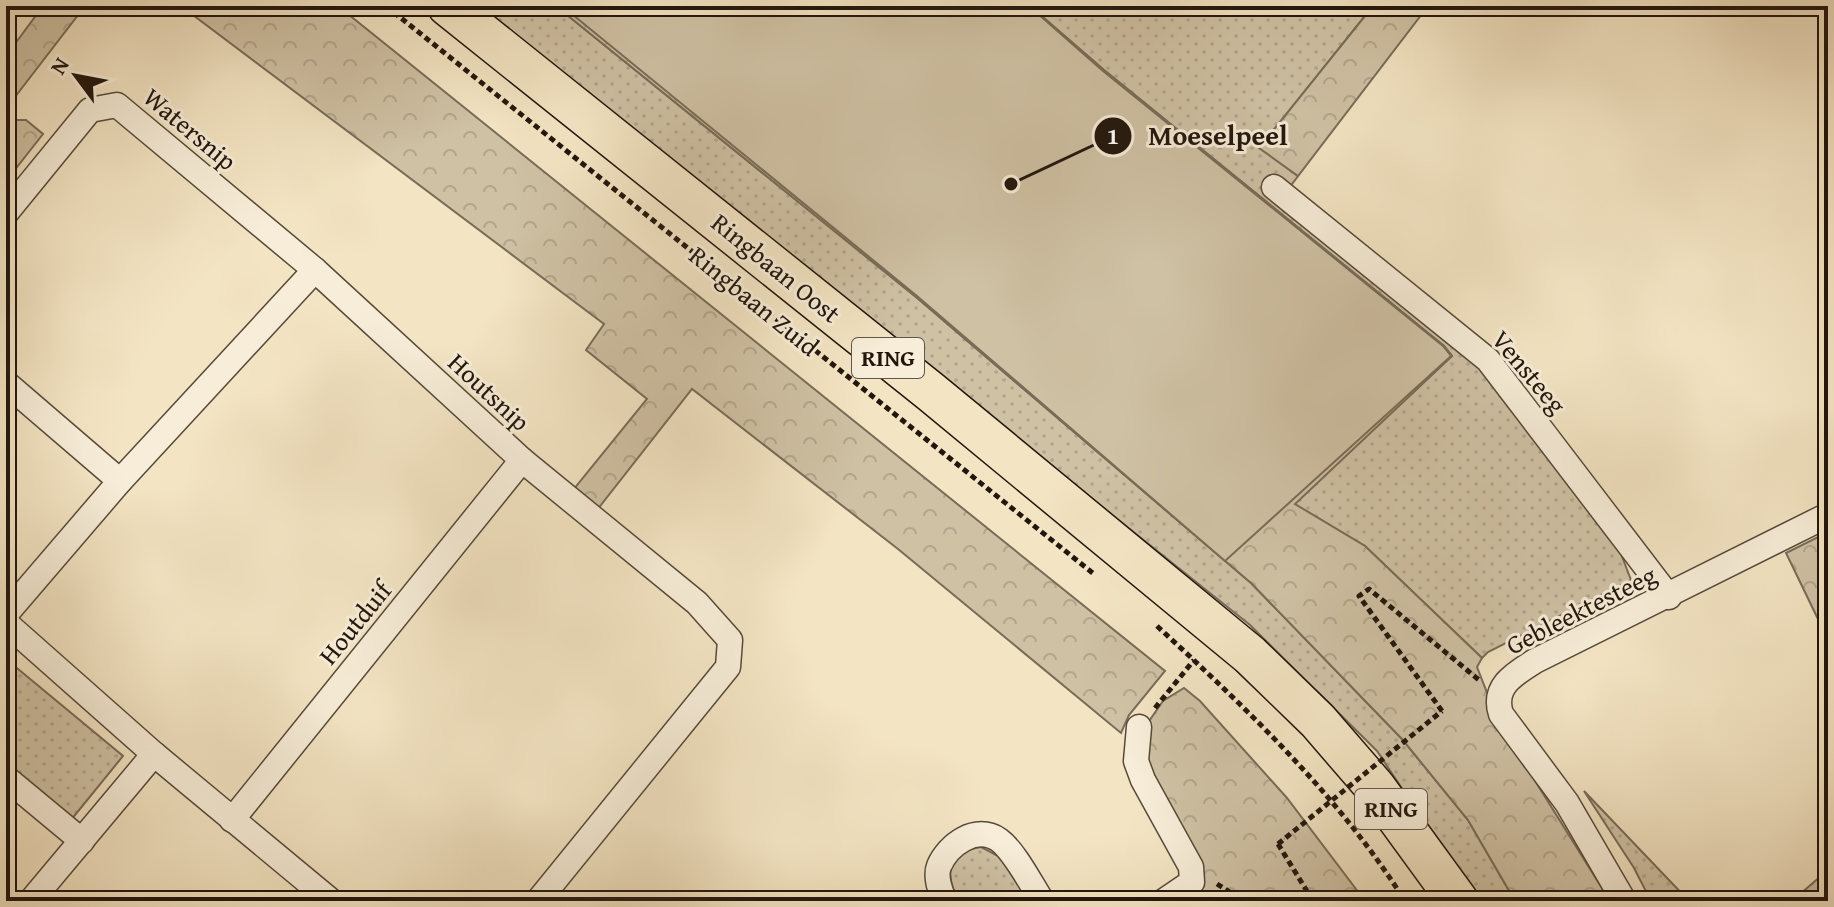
<svg xmlns="http://www.w3.org/2000/svg" width="1834" height="907" font-family="'Gentium Book Plus',serif">
<style>
.grass{fill:url(#grass-dots);stroke:#786c58;stroke-width:2}
.forest{fill:url(#forest-crowns);stroke:#786c58;stroke-width:2}
.park{fill:#cfc1a4;stroke:#786c58;stroke-width:2}
.lines{fill:none;stroke-linecap:round;stroke-linejoin:round}
.street-casing{stroke:#564a3a;stroke-width:27}
.primary-casing{stroke:#21160d;stroke-width:43}
.path{stroke:#21160d;stroke-width:5;stroke-dasharray:6 4;stroke-linecap:butt}
.street{stroke:#f7edd8;stroke-width:24}
.primary{stroke:#f3e4c3;stroke-width:40}
.path-bridge{stroke:#21160d;stroke-width:5;stroke-dasharray:6 4;stroke-linecap:butt}
.labels{text-anchor:middle;stroke-width:6;stroke-linejoin:round;paint-order:stroke}
.shield{fill:#f7edd8;stroke:#61564a;stroke-width:2}
.shield-label{font-size:24px;font-weight:bold;fill:#21160d}
.street-label{font-size:26px;fill:#21160d;stroke:#f7edd8}
.leader{fill:none;stroke:#21160d;stroke-width:3}
.callout-dot{fill:#21160d;stroke:#f7edd8;stroke-width:3}
.mark-label{font-size:24px;text-anchor:middle;font-weight:bold;fill:#fff}
.callout-label{font-size:28px;text-anchor:middle;font-weight:bold;fill:#21160d;stroke:#f7edd8;stroke-width:6;stroke-linejoin:round;paint-order:stroke}
</style>
<defs>
<pattern id="grass-dots" width="8" height="8" patternUnits="userSpaceOnUse" patternTransform="scale(2)"><rect width="8" height="8" fill="#cfc1a4"/><path d="M2 2h.1M6 6h.1" fill="none" stroke="#b1a58c" stroke-width="1.8" stroke-linecap="round"/></pattern>
<pattern id="forest-crowns" width="20" height="18" patternUnits="userSpaceOnUse" patternTransform="scale(2)"><rect width="20" height="18" fill="#cfc1a4"/><path d="M2 6a3 3 0 1 1 6 0M12 15a3 3 0 1 1 6 0" fill="none" stroke="#b1a58c"/></pattern>
</defs>
<rect width="100%" height="100%" fill="#f3e4c3"/>
<filter id="stains"><feTurbulence type="fractalNoise" baseFrequency=".0025" numOctaves="4"/><feColorMatrix values="0 0 0 0 .2 0 0 0 0 .09 0 0 0 0 .02 0 0 0 .5 -.17"/></filter>
<radialGradient id="worn" r=".72"><stop offset=".6" stop-color="#630" stop-opacity="0"/><stop offset="1" stop-color="#630" stop-opacity=".3"/></radialGradient>
<g class="grass">
<path d="M474 6H556L916 297 1251 583 1402 739 1468 820 1515 901H1477L1377 751 1250 625Z"/>
<path d="M1030 6H1373L1260 147 1298 176 1279 202 1459 340 1618 546 1631 580 1488 652 1482 658 1365 546 1294 504 1452 356 1444 346 1104 70Z"/>
<path d="M6 659 123 756 71 820 6 767Z"/>
<path d="M1584 791 1689 901H1651L1634 868Z"/>
<path d="M981 847 1000 857 1029 901H959C944 875 947 851 981 847Z"/>
<path d="M1828 870V901H1792Z"/>
</g>
<g class="forest">
<path d="M43 6H85L8 106 6 105V56Z"/>
<path d="M181 6H338L1165 671 1129 715 1121 733 898 549 692 389 597 510 573 490 647 399 586 350 604 324Z"/>
<path d="M556 6H1030L1104 70 1444 346 1452 356 1295 504 1365 546 1482 658 1477 667 1499 723 1610 901H1515L1468 820 1402 739 1251 583 916 297Z"/>
<path d="M1373 6H1428L1298 176 1259 148Z"/>
<path d="M15 120H26L43 134 6 181V125Z"/>
<path d="M1828 532V607L1817 617 1786 553Z"/>
<path d="M1184 688 1200 701 1287 798 1365 901H1188L1197 891 1139 752 1145 727 1163 701Z"/>
</g>
<path class="park" d="M562 6H1029L1103 71 1443 346 1451 356 1225 561 917 296Z"/>
<g class="lines">
<defs>
<g id="street">
<path d="M1274 187 1488 360 1669 597"/>
<path d="M6 213 90 110 117 105 315 270"/>
<path d="M6 383 120 481"/>
<path d="M6 614 120 481 315 270 522 460 697 603 730 640 728 667 538 901"/>
<path d="M6 623 154 754 331 901"/>
<path d="M1139 727 1136 761 1143 780 1191 867 1192 882 1164 901"/>
<path d="M6 778 82 841"/>
<path d="M232 820 522 460"/>
<path d="M31 901 154 754"/>
<path d="M945 901C940 892 935 876 939 866 948 845 976 824 999 840 1015 852 1031 884 1042 901"/>
<path d="M1624 901 1567 803 1501 714C1492 687 1514 674 1535 661L1828 515"/>
</g>
<path id="primary" d="M448 6 931 392 1250 655 1318 721 1375 787 1458 901"/>
</defs>
<use href="#street" class="street-casing"/>
<use href="#primary" class="primary-casing"/>
<g class="path">
<path d="M386 6 1094 574"/>
<path d="M1157 626C1248 710 1339 796 1405 901"/>
<path d="M1155 708 1194 660"/>
<path d="M1442 711 1359 596 1369 589 1479 680"/>
<path d="M1278 844 1313 901"/>
<path d="M1217 884 1244 901"/>
</g>
<use href="#street" class="street"/>
<use href="#primary" class="primary"/>
<path class="path-bridge" d="M1278 844 1442 711"/>
</g>
<g class="labels">
<g class="shield">
<rect x="852" y="338" width="72" height="40" rx="6"/>
<rect x="1355" y="789" width="72" height="40" rx="6"/>
</g>
<g class="shield-label">
<text x="888" y="366">RING</text>
<text x="1391" y="817">RING</text>
</g>
<g class="street-label">
<text transform="translate(190 129) rotate(40)" y="9">Watersnip</text>
<text transform="translate(776 268) rotate(39)" y="9">Ringbaan Oost</text>
<text transform="translate(754 301) rotate(39)" y="9">Ringbaan Zuid</text>
<text transform="translate(1529 372) rotate(50)" y="9">Vensteeg</text>
<text transform="translate(489 392) rotate(43)" y="9">Houtsnip</text>
<text transform="translate(1581 610) rotate(-27)" y="9">Gebleektesteeg</text>
<text transform="translate(355 623) rotate(-51)" y="9">Houtduif</text>
</g>
</g>
<path class="leader" d="M1011 184L1113 136"/>
<g class="callout-dot">
<circle cx="1011" cy="184" r="8"/>
<circle cx="1113" cy="136" r="20"/>
</g>
<g class="mark-label">
<text x="1113" y="144">1</text>
</g>
<g class="callout-label">
<text x="1218" y="145">Moeselpeel</text>
</g>
<rect width="1834" height="907" fill="none" stroke="#f3e4c3" stroke-width="32"/>
<rect x="8" y="8" width="1818" height="891" fill="none" stroke="#21160d" stroke-width="4"/>
<rect x="16" y="16" width="1802" height="875" fill="none" stroke="#21160d" stroke-width="2"/>
<g transform="translate(76 76) rotate(302)" stroke="#f7edd8" stroke-width="6" paint-order="stroke">
<path d="M0-6L14 30L0 20L-14 30Z" fill="#21160d"/>
<text y="-12" font-size="22" font-weight="bold" text-anchor="middle" fill="#21160d">N</text>
</g>
<rect width="100%" height="100%" filter="url(#stains)"/>
<rect width="100%" height="100%" fill="url(#worn)"/>
</svg>
